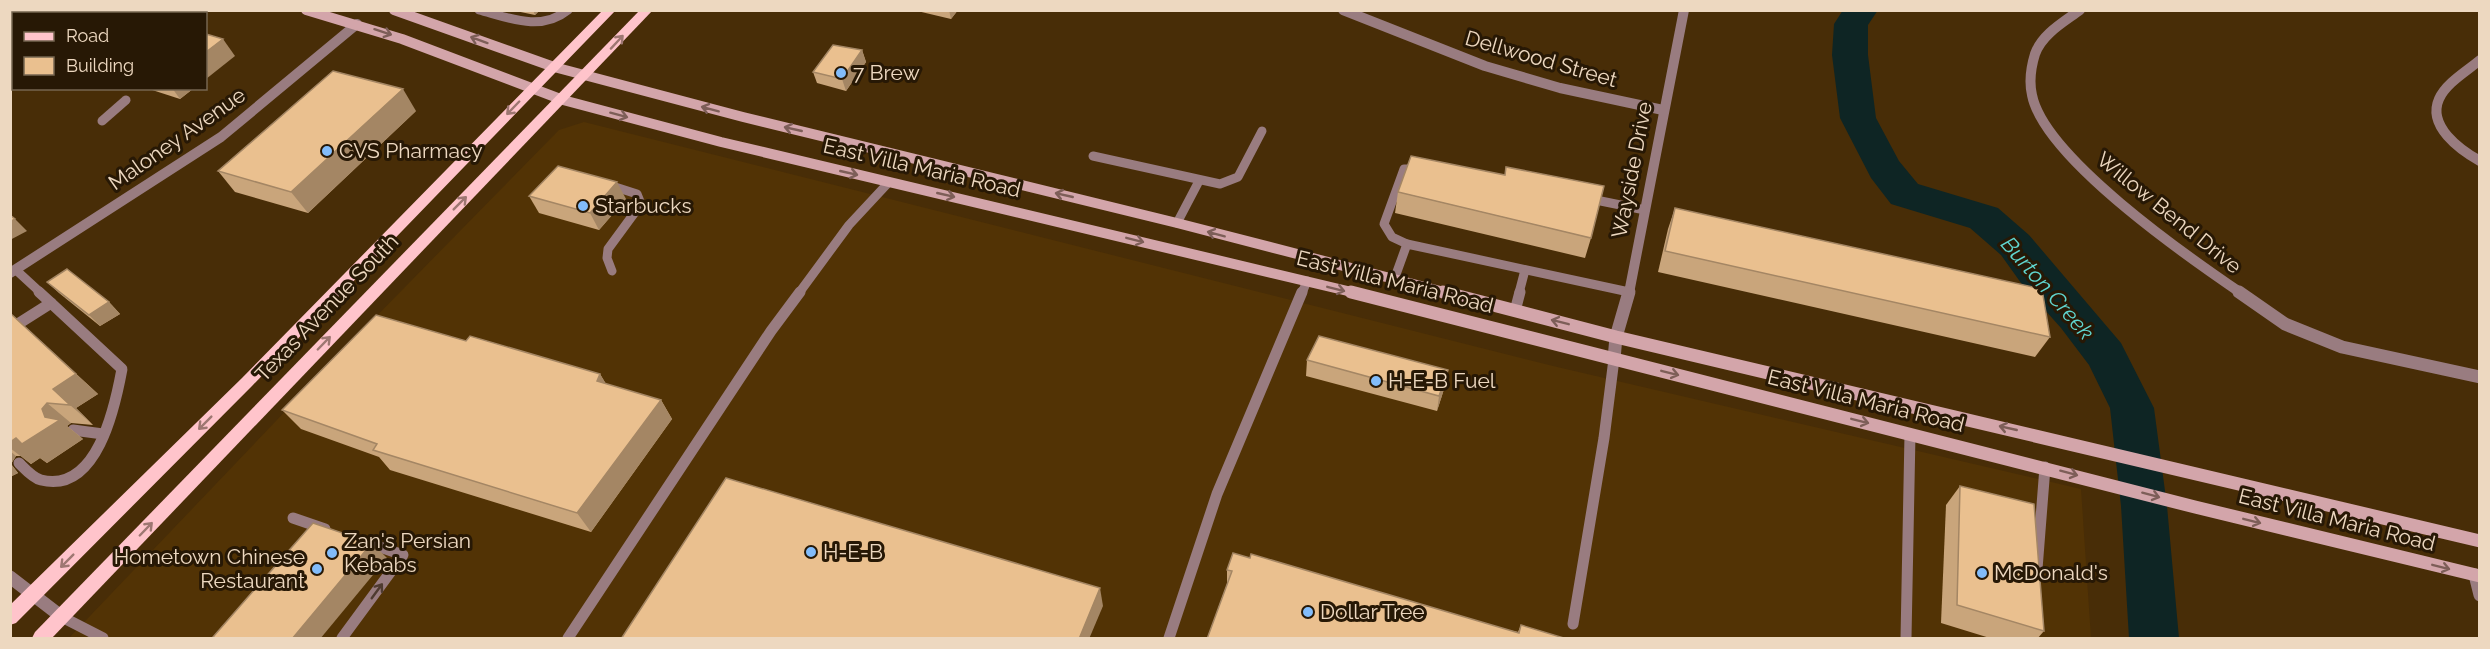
<svg xmlns="http://www.w3.org/2000/svg" width="2490" height="649" font-family="Raleway,sans-serif">
<style>
.built{fill:#523305}
.lines{fill:none;stroke-linecap:round;stroke-linejoin:round}
.river{fill:#0e2524;fill-rule:evenodd}
.service-far1{stroke:#997c80;stroke-width:9}
.service{stroke:#997c80;stroke-width:11}
.minor-far1{stroke:#997c80;stroke-width:10}
.minor{stroke:#997c80;stroke-width:13}
.secondary-far1{stroke:#d3a5aa;stroke-width:10}
.secondary{stroke:#d3a5aa;stroke-width:13}
.primary{fill:#ffc4cb;fill-rule:evenodd}
.wall{fill:#c9a57b}
.shaded-wall{fill:#a48664}
.building{fill:#eac08f;stroke:#a48664;stroke-width:1.5}
.oneway{stroke:#7d5e58}
.oneway2{stroke:#9e7772}
.oneway3{stroke:#4f3b30}
.poi-dot{fill:#82bcfa;stroke:#271805;stroke-width:2}
.labels{text-anchor:middle;stroke-width:6;stroke-linejoin:round;paint-order:stroke}
.street-label{font-size:21px;fill:#edd8c0;stroke:#271805}
.poi-label{font-size:21px;fill:#edd8c0;stroke:#271805;text-anchor:start}
.water-label{font-size:22px;font-style:italic;fill:#60d6d0;stroke:#271805}
</style>
<rect width="100%" height="100%" fill="#482d07"/>
<path class="built" d="M584 122 1553 366 2081 489 2091 638H69L359 334 559 130Z"/>
<g class="lines">
<path class="river" d="M1843 10H1878L1868 25V55L1876 118 1899 161 1918 184 1998 208 2029 235 2121 343 2154 408 2167 506 2179 638H2129L2121 506 2110 408 2089 365 2061 328 2021 283 2001 255 1970 228 1891 204 1871 178 1840 118 1832 55 1834 24Z"/>
<g class="service-far1">
<path d="M479 10C509 18 541 32 568 10"/>
<path d="M102 121 126 100"/>
<path d="M1093 156 1220 184 1238 177 1262 131"/>
<path d="M609 185 637 194 641 204 608 249 607 258 612 271"/>
<path d="M1586 198 1645 210"/>
<path d="M1177 223 1199 181"/>
<path d="M1407 244 1392 237 1384 224 1404 169H1421"/>
<path d="M16 270 41 293"/>
<path d="M1394 280 1407 244 1629 292"/>
<path d="M799 293 849 225 889 182"/>
<path d="M1302 293 1307 281"/>
<path d="M1519 293 1525 270"/>
</g>
<g class="service">
<path d="M1515 311 1520 292"/>
<path d="M10 329 51 303 39 292"/>
<path d="M73 430 103 434"/>
<path d="M19 463C25 469 33 478 41 480 97 494 115 407 122 369L51 303"/>
<path d="M293 518 325 529"/>
<path d="M2037 569 2045 467"/>
<path d="M62 617 103 638"/>
<path d="M1573 624 1604 438 1614 359"/>
<path d="M342 638 403 555 363 541"/>
<path d="M568 638 771 331 800 292"/>
<path d="M1169 638 1217 494 1302 292"/>
<path d="M1906 638 1910 434"/>
</g>
<g class="minor-far1">
<path d="M1343 10 1485 66 1560 88 1663 110"/>
<path d="M2080 10C2064 22 2042 34 2035 54 2031 67 2029 82 2032 95 2044 157 2188 257 2241 293"/>
<path d="M2480 60C2467 71 2446 83 2439 99 2427 126 2460 150 2480 161"/>
<path d="M10 273 221 137 357 24"/>
<path d="M1629 293 1684 10"/>
</g>
<g class="minor">
<path d="M2239 292 2285 324 2342 347 2480 377"/>
<path d="M1614 359 1616 337 1629 292"/>
<path d="M2475 575 2480 595"/>
<path d="M10 577 62 617"/>
</g>
<g class="secondary-far1">
<path d="M306 10 402 39 563 100 721 142 1356 293"/>
<path d="M394 10 554 67 743 117 1177 223 1448 293"/>
</g>
<g class="secondary">
<path d="M1351 292 2195 507 2480 576"/>
<path d="M1443 292 1616 337 2480 541"/>
</g>
<g class="primary">
<path d="M603 10H616L252 386 16 623 10 625V605L242 378Z"/>
<path d="M640 10H653L52 638H32L35 632Z"/>
</g>
</g>
<g class="wall">
<path d="M511 10H540L535 15Z"/>
<path d="M913 10H958L951 19Z"/>
<path d="M862 50 866 62 846 91 817 83 813 72Z"/>
<path d="M146 88H194L180 99Z"/>
<path d="M416 111 308 213 235 192 218 171Z"/>
<path d="M1398 192 1591 238 1585 258 1395 213Z"/>
<path d="M529 196 626 199 599 230 539 213Z"/>
<path d="M1675 208 2050 337 2035 357 1658 272 1668 229Z"/>
<path d="M47 282 109 302 120 314 100 326 59 293Z"/>
<path d="M10 313 98 394 76 408 93 425 71 423 67 426 83 439 47 463 40 458 31 464 21 456H16L11 464 18 473 10 477Z"/>
<path d="M466 341 600 374 606 384 661 400 672 419 591 532 390 470 379 457 301 429 282 410Z"/>
<path d="M1307 360 1448 370 1445 386 1437 411 1306 376Z"/>
<path d="M1960 486 2044 631 2037 639H1993L1941 623 1946 505Z"/>
<path d="M1227 570 1518 632 1521 625 1567 639H1207L1227 584Z"/>
</g>
<g class="shaded-wall">
<path d="M533 10H540L535 15Z"/>
<path d="M949 10H958L951 19Z"/>
<path d="M223 39 235 56 206 79V52Z"/>
<path d="M862 50 866 62 846 91 842 79Z"/>
<path d="M172 88H194L180 99Z"/>
<path d="M403 89 416 111 308 213 291 192Z"/>
<path d="M617 182 626 199 599 230 590 213Z"/>
<path d="M15 219 27 231 10 240V222Z"/>
<path d="M109 302 120 314 100 326 89 315Z"/>
<path d="M10 313 98 394 76 408 93 425 70 405 53 389Z"/>
<path d="M1448 370 1445 386 1437 411 1439 396Z"/>
<path d="M600 374 612 394 597 381Z"/>
<path d="M661 400 672 419 591 532 577 513Z"/>
<path d="M47 403 71 423 67 426 83 439 47 463 40 458 31 464 10 448V442Z"/>
<path d="M10 451 16 456 11 464 18 473 10 477Z"/>
<path d="M372 543 387 558 320 639H292Z"/>
<path d="M1100 588 1103 606 1089 639H1079Z"/>
</g>
<g class="building">
<path d="M80 10H134L149 14H76Z"/>
<path d="M206 34 223 39 206 52Z"/>
<path d="M833 45 862 50 842 79 813 72Z"/>
<path d="M333 71 403 89 291 192 218 171Z"/>
<path d="M1411 156 1505 175 1506 167 1604 186 1591 238 1398 192Z"/>
<path d="M558 166 617 182 590 213 529 196Z"/>
<path d="M1675 208 2042 289 2050 337 1665 251Z"/>
<path d="M10 215 15 219 10 222Z"/>
<path d="M67 269 109 302 89 315 47 282Z"/>
<path d="M10 313 76 374 53 389 70 405 47 403 42 409 45 417 60 420 22 444 16 438 10 442Z"/>
<path d="M376 315 466 341 470 336 600 374 597 381 661 400 577 513 373 450 377 444 282 410Z"/>
<path d="M1319 336 1448 370 1439 396 1307 360Z"/>
<path d="M726 478 1100 588 1079 639H621Z"/>
<path d="M1960 486 2034 504 2044 631 1957 605Z"/>
<path d="M313 523 372 543 292 639H217L213 637Z"/>
<path d="M1233 553 1250 558 1251 554 1519 633 1521 625 1567 639H1207L1232 571 1227 570Z"/>
</g>
<defs><path id="oneway-shaft" d="M-6 0H5M1.5-3L5.5 0L1.5 3" fill="none" stroke-width="1.6" stroke-linecap="round" stroke-linejoin="round" transform="scale(1.5)"/></defs>
<g class="oneway">
<use href="#oneway-shaft" transform="translate(383 32) rotate(18)"/>
<use href="#oneway-shaft" transform="translate(479 40) rotate(-160)"/>
<use href="#oneway-shaft" transform="translate(710 109) rotate(-165)"/>
<use href="#oneway-shaft" transform="translate(619 115) rotate(15)"/>
<use href="#oneway-shaft" transform="translate(793 129) rotate(-167)"/>
<use href="#oneway-shaft" transform="translate(849 173) rotate(13)"/>
<use href="#oneway-shaft" transform="translate(946 195) rotate(13)"/>
<use href="#oneway-shaft" transform="translate(1064 195) rotate(-167)"/>
<use href="#oneway-shaft" transform="translate(1216 234) rotate(-165)"/>
<use href="#oneway-shaft" transform="translate(1135 240) rotate(14)"/>
<use href="#oneway-shaft" transform="translate(1336 289) rotate(14)"/>
<use href="#oneway-shaft" transform="translate(1560 322) rotate(-166)"/>
<use href="#oneway-shaft" transform="translate(1670 373) rotate(14)"/>
<use href="#oneway-shaft" transform="translate(1860 421) rotate(14)"/>
<use href="#oneway-shaft" transform="translate(2008 428) rotate(-167)"/>
<use href="#oneway-shaft" transform="translate(2069 473) rotate(15)"/>
<use href="#oneway-shaft" transform="translate(2151 495) rotate(15)"/>
<use href="#oneway-shaft" transform="translate(2252 521) rotate(14)"/>
<use href="#oneway-shaft" transform="translate(2441 567) rotate(14)"/>
</g>
<g class="oneway2">
<use href="#oneway-shaft" transform="translate(617 42) rotate(-47)"/>
<use href="#oneway-shaft" transform="translate(513 108) rotate(134)"/>
<use href="#oneway-shaft" transform="translate(460 203) rotate(-45)"/>
<use href="#oneway-shaft" transform="translate(324 343) rotate(-46)"/>
<use href="#oneway-shaft" transform="translate(205 423) rotate(135)"/>
<use href="#oneway-shaft" transform="translate(146 529) rotate(-46)"/>
<use href="#oneway-shaft" transform="translate(67 561) rotate(135)"/>
</g>
<use class="oneway3" href="#oneway-shaft" transform="translate(377 591) rotate(-54)"/>
<g class="poi-dot">
<circle cx="841" cy="73" r="6"/>
<circle cx="327" cy="151" r="6"/>
<circle cx="583" cy="206" r="6"/>
<circle cx="1376" cy="381" r="6"/>
<circle cx="811" cy="552" r="6"/>
<circle cx="332" cy="553" r="6"/>
<circle cx="317" cy="569" r="6"/>
<circle cx="1982" cy="573" r="6"/>
<circle cx="1308" cy="612" r="6"/>
</g>
<g class="labels">
<g class="street-label">
<text transform="translate(1541 59) rotate(16)" y="7">Dellwood Street</text>
<text transform="translate(177 139) rotate(-35)" y="7">Maloney Avenue</text>
<text transform="translate(922 168) rotate(13)" y="7">East Villa Maria Road</text>
<text transform="translate(1632 170) rotate(-79)" y="7">Wayside Drive</text>
<text transform="translate(2169 213) rotate(39)" y="7">Willow Bend Drive</text>
<text transform="translate(1395 282) rotate(14)" y="7">East Villa Maria Road</text>
<text transform="translate(327 308) rotate(-46)" y="7">Texas Avenue South</text>
<text transform="translate(1866 401) rotate(14)" y="7">East Villa Maria Road</text>
<text transform="translate(2337 520) rotate(14)" y="7">East Villa Maria Road</text>
</g>
<g class="poi-label">
<text x="853" y="80">7 Brew</text>
<text x="339" y="158">CVS Pharmacy</text>
<text x="595" y="213">Starbucks</text>
<text x="1388" y="388">H-E-B Fuel</text>
<text x="344" y="548">Zan's Persian<tspan x="344" dy="24">Kebabs</tspan></text>
<text x="823" y="559">H-E-B</text>
<text x="305" y="564" text-anchor="end">Hometown Chinese<tspan x="305" dy="24">Restaurant</tspan></text>
<text x="1994" y="580">McDonald's</text>
<text x="1320" y="619">Dollar Tree</text>
</g>
<g class="water-label">
<text transform="translate(2048 288) rotate(49)" y="8">Burton Creek</text>
</g>
</g>
<rect width="2490" height="649" fill="none" stroke="#edd8c0" stroke-width="24"/>
<rect x="12" y="12" width="195" height="78" fill="#271805" stroke="#766550" stroke-width="1.5"/>
<rect x="24" y="32" width="30" height="9" fill="#ffc4cb" stroke="#766550" stroke-width="1.5"/>
<text x="66" y="42" font-size="18" fill="#edd8c0">Road</text>
<rect x="24" y="57" width="30" height="18" fill="#eac08f" stroke="#766550" stroke-width="1.5"/>
<text x="66" y="72" font-size="18" fill="#edd8c0">Building</text>
</svg>
